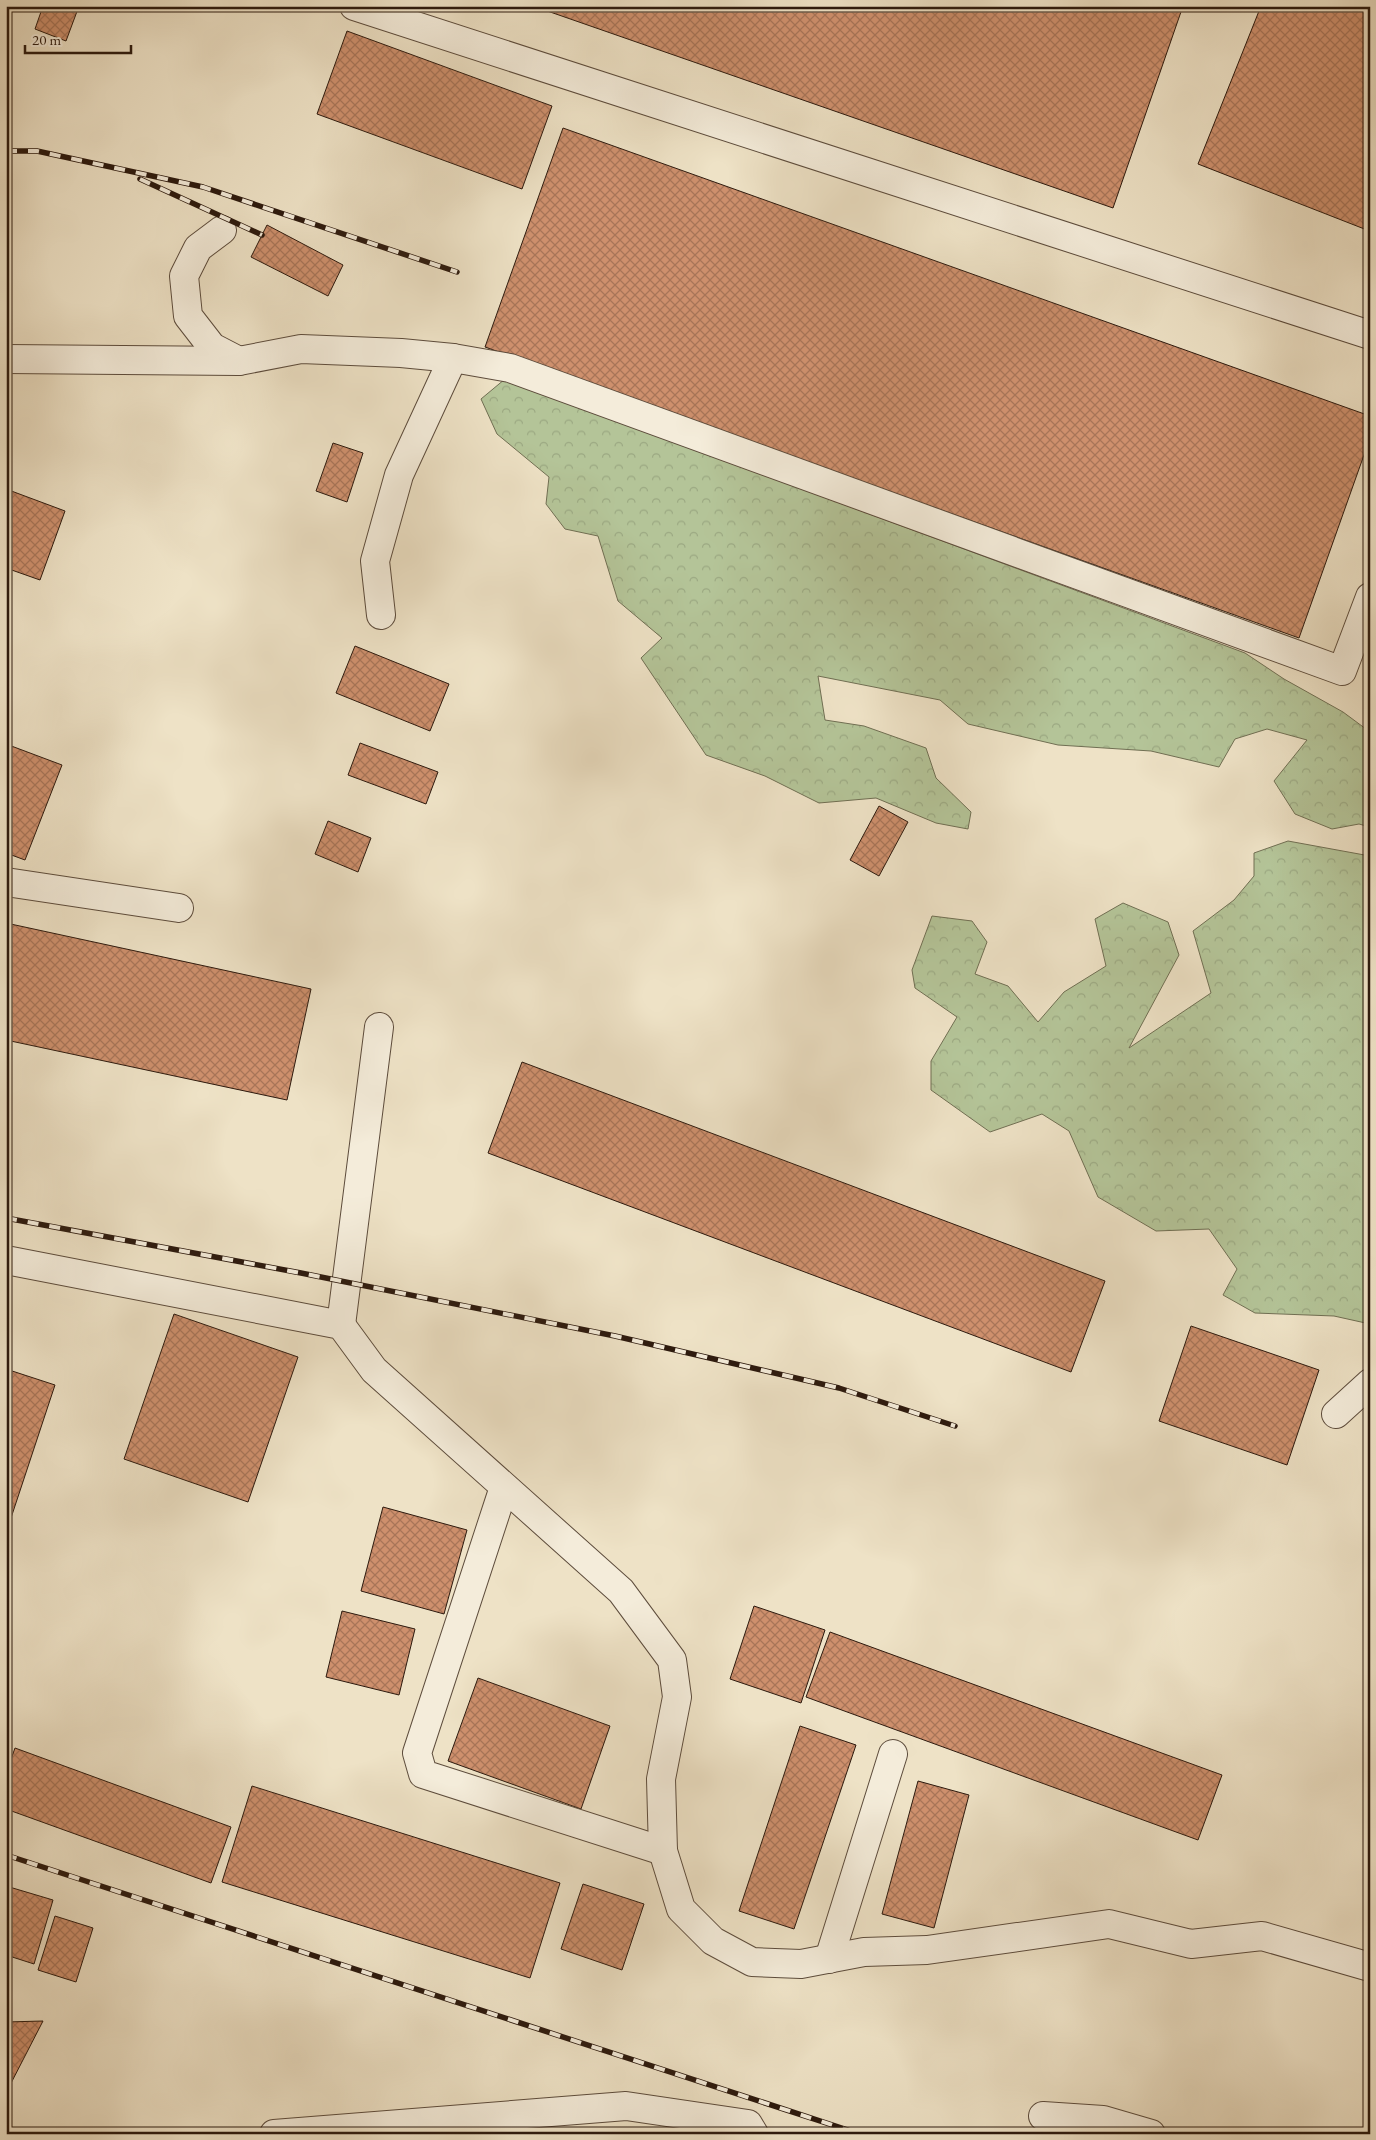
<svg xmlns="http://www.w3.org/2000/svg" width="1376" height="2140" font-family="'EB Garamond',serif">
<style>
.forest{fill:url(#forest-crowns);stroke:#706f53}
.building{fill:url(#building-cross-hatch);stroke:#2d1a0e}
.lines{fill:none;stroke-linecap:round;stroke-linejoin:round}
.minor-casing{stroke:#5d4c3c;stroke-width:30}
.minor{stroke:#f4ecda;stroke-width:28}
.rail-casing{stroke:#2d1a0e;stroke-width:5.5}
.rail{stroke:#f4ecda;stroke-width:4;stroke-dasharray:11;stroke-linecap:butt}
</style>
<defs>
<pattern id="forest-crowns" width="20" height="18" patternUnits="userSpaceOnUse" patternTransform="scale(1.25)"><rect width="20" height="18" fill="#b4c498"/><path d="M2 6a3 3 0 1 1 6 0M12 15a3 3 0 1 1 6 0" fill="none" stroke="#9ba882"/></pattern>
<pattern id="building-cross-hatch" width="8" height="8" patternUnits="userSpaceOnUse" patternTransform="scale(1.25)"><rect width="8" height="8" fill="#ce906d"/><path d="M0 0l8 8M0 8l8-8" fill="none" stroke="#a87558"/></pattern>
</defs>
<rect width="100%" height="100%" fill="#eee2c6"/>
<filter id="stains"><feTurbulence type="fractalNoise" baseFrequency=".004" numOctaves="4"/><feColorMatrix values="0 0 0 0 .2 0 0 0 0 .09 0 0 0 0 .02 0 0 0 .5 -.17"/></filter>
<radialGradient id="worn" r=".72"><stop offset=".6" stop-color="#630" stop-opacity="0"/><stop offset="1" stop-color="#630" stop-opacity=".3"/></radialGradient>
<g class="forest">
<path d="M505 379 1245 653 1284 679 1343 712 1370 732V827L1359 824 1332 829 1295 814 1274 781 1307 740 1267 729 1235 739 1219 767 1151 751 1058 745 968 724 940 700 818 676 825 720 864 726 926 748 936 778 971 812 968 829 936 823 876 798 819 803 765 776 706 755 641 658 662 638 618 601 598 536 565 529 546 504 549 477 497 434 481 399Z"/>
<path d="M1288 841 1370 856V1324L1334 1316 1255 1313 1223 1295 1237 1269 1209 1229 1156 1231 1098 1197 1069 1131 1042 1114 990 1132 931 1090V1061L957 1017 915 988 912 970 932 916 972 921 987 942 975 974 1008 986 1038 1022 1064 992 1106 966 1095 919 1123 903 1168 922 1179 955 1129 1048 1211 993 1193 931 1234 900 1254 876V853Z"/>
</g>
<g class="building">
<path d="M43 6H79L66 41 35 29Z"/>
<path d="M533 6H1183L1113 208Z"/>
<path d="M1261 6H1362L1370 9V223L1367 230 1198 164Z"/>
<path d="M347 31 552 106 522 189 317 114Z"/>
<path d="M563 128 1370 416V438L1299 638 485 347Z"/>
<path d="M267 225 343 265 328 296 251 257Z"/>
<path d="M333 443 363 453 347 502 316 491Z"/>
<path d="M6 489 65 511 40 580 6 568Z"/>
<path d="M355 646 449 684 430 731 336 693Z"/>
<path d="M360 743 438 772 426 804 348 775Z"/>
<path d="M6 744 62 765 25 860 6 853Z"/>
<path d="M879 806 908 822 879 876 850 860Z"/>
<path d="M328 821 371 838 358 872 315 854Z"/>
<path d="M6 923 311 989 287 1100 6 1040Z"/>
<path d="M522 1062 1105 1281 1071 1372 488 1153Z"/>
<path d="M174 1314 298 1357 248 1502 124 1459Z"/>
<path d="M1191 1326 1319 1370 1287 1465 1159 1421Z"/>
<path d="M6 1369 55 1385 6 1533Z"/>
<path d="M383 1507 467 1530 444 1614 361 1591Z"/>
<path d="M754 1606 825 1630 801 1703 730 1679Z"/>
<path d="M342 1611 415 1629 399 1695 326 1677Z"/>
<path d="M830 1632 1222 1775 1198 1840 806 1697Z"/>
<path d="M478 1678 610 1726 581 1809 448 1761Z"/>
<path d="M800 1726 856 1745 794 1929 739 1911Z"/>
<path d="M15 1748 231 1827 211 1883 6 1809V1773Z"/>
<path d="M918 1781 969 1795 934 1928 882 1914Z"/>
<path d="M252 1786 560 1883 530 1978 222 1882Z"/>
<path d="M583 1884 644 1904 622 1970 561 1949Z"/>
<path d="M6 1886 53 1900 34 1964 6 1955Z"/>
<path d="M55 1916 93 1928 76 1982 38 1970Z"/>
<path d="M43 2021 8 2089H6V2022Z"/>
</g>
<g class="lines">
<defs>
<g id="minor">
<path d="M354 6 1370 335"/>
<path d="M222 230 198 248 184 276 188 316 212 347 239 361"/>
<path d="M6 359 239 361 301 349 401 353 453 358 510 368 1342 671 1370 597"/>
<path d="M381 615 375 561 399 475 453 358"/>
<path d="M6 882 179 908"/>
<path d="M6 1260 341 1325 374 1370 621 1591 672 1660 677 1697 661 1779 663 1851 681 1909 713 1941 752 1962 801 1964 864 1952 927 1950 1109 1924 1191 1944 1262 1936 1370 1967"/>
<path d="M341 1325 379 1027"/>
<path d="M1336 1414 1370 1383"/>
<path d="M504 1487 417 1753 423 1774 663 1851"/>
<path d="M829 1959 893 1754"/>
<path d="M1043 2116 1103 2120 1151 2134"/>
<path d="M274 2134 626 2106 748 2124 754 2134"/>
</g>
</defs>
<use href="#minor" class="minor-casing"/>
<use href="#minor" class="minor"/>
<defs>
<g id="rail">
<path d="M6 151H37L203 187 457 272"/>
<path d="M140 179 262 235"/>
<path d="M6 1218 301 1273 615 1336 839 1388 955 1426"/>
<path d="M6 1855 860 2134"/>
</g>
</defs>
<use href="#rail" class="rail-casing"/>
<use href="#rail" class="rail"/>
</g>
<rect width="1376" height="2140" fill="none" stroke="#eee2c6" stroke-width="25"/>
<rect x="8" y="8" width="1361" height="2125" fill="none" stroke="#2d1a0e" stroke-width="2.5"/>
<rect x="12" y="12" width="1351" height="2115" fill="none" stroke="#2d1a0e"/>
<path d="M25 45v8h106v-8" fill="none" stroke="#2d1a0e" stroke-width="2.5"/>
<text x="32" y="45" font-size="15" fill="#2d1a0e" stroke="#f4ecda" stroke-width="4" paint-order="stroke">20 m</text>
<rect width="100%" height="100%" filter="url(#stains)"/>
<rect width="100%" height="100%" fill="url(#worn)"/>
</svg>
